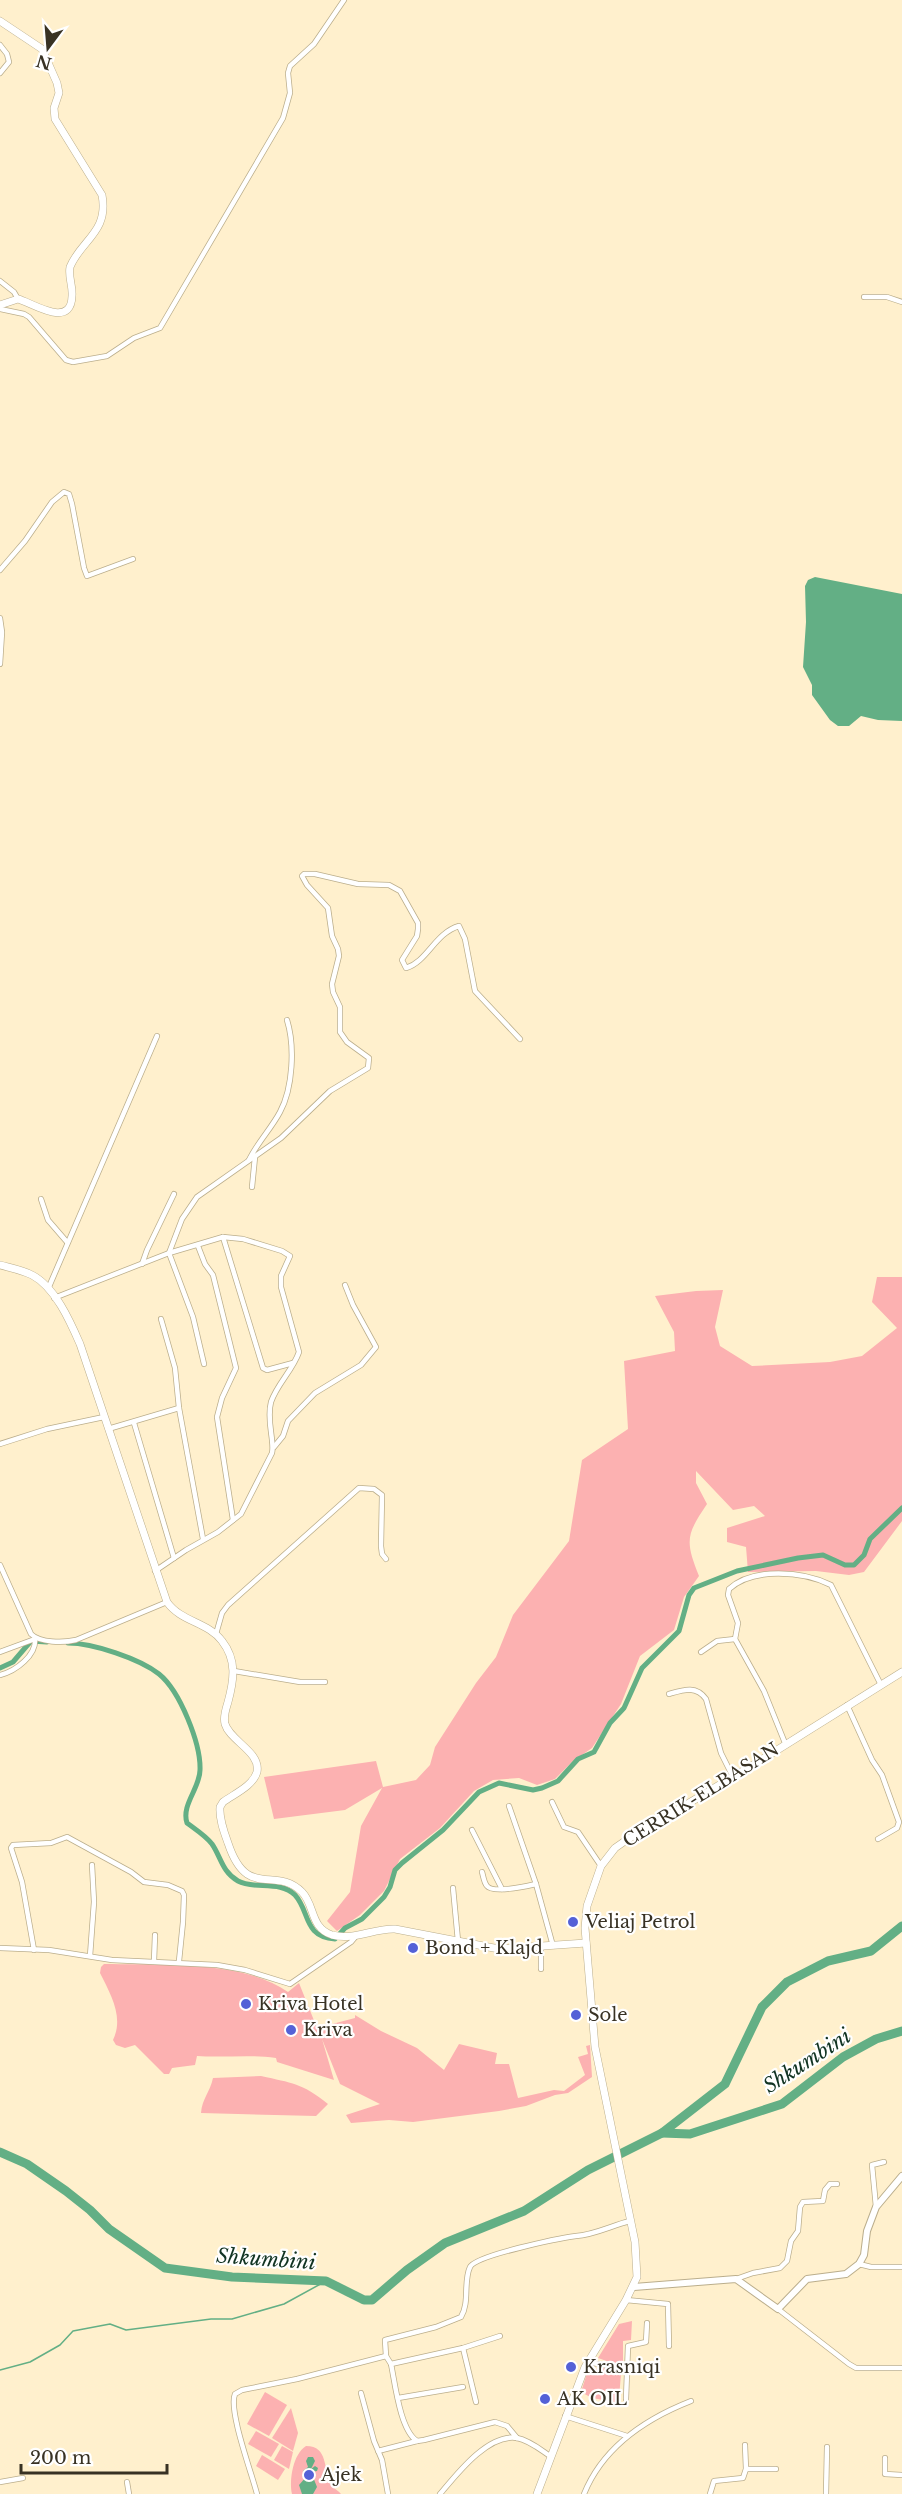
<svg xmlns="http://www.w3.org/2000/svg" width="902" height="2494" font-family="'Libre Baskerville',serif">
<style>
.green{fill:#fcb1b1}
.water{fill:#63af85}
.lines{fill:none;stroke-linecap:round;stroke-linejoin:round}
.stream{stroke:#63af85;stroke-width:1.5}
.canal{stroke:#63af85;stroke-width:5}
.river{stroke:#63af85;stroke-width:9}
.minor-casing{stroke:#bbae8c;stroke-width:6}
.tertiary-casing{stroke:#bbae8c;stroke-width:8}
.secondary-casing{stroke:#bbae8c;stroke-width:8}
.minor{stroke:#fff;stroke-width:4.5}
.tertiary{stroke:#fff;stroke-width:6}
.secondary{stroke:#fff;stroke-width:7}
.poi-dot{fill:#5461d7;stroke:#fff;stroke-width:2}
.labels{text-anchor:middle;stroke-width:4.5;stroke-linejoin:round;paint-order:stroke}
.street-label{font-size:18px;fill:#383224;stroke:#fff}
.poi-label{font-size:18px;fill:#383224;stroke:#fff;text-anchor:start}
.water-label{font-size:20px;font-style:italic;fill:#132;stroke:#fff}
</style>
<rect width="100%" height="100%" fill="#fff0cd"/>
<g class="green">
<path d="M877 1277H902V1521L864 1572 849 1575 816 1571 748 1572 746 1547 727 1542V1528L765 1516 754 1506 733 1510 696 1471V1483L707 1504C686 1535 685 1541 699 1576L684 1597 674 1630 640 1656 621 1704 592 1748 572 1762 555 1779 537 1785 519 1778 493 1780 474 1791 440 1828 400 1859 384 1891 360 1915 337 1931 327 1921 350 1892 361 1826 382 1788 345 1810 274 1819 264 1777 376 1761 383 1787 416 1780 430 1765 435 1747 476 1683 496 1657 513 1615 569 1541 582 1460 628 1429 624 1361 675 1351 674 1332 655 1296 696 1291 723 1290 715 1327 720 1346 752 1366 830 1362 862 1356 897 1328 872 1302Z"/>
<path d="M104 1964C157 1965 244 1960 288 1992L299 1983 317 2028 355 2018V2015L381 2031 417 2048 444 2070 459 2044 497 2053 495 2064H509L518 2098 554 2090 564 2091 585 2075 578 2057 588 2054 586 2046 590 2045 592 2077 568 2093 555 2095 526 2106 499 2111 413 2122 389 2120 351 2123 346 2115 380 2104 340 2084 322 2039 334 2080 277 2062 276 2058C250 2054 224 2058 197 2056L195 2065 172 2068 169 2074H164L135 2045 125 2048 116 2045 113 2040C124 2017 111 1995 100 1973L101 1967Z"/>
<path d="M261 2076C292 2083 302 2083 328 2104L316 2116 201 2113C202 2099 210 2092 213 2078Z"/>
<path d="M632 2321 631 2340 623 2341V2363L618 2365 598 2358 619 2324Z"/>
<path d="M604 2368 621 2374 619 2398 615 2402 592 2398 581 2392 588 2370Z"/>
<path d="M265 2392 287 2405 269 2436 247 2424Z"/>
<path d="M291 2408 298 2433 293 2451 272 2438Z"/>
<path d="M256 2431 279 2444 271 2457 248 2444Z"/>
<path d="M282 2446 293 2452 289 2469 274 2460Z"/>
<path d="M306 2446C329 2446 323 2470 331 2485 333 2488 339 2491 341 2494H292C289 2480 293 2454 306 2446Z"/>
<path d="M262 2455 285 2469 278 2480 256 2466Z"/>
</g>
<g class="water">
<path d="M815 577 902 594V721L878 720 861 716 849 726H838L830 720 812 695V685L803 667 806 622 805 586 808 580Z"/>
<path d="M308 2457H313L315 2461 311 2469 315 2466 318 2468 317 2471 311 2472 317 2487 313 2494H302L299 2485 306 2477 303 2471 308 2467 306 2461Z"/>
</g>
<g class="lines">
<path class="stream" d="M0 2370 30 2362 60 2345 73 2331 110 2324 126 2330 211 2319H232L284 2304 326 2281"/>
<g class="canal">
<path d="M68 1643C93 1643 140 1659 159 1674 180 1691 201 1744 200 1770 200 1788 181 1805 187 1823 195 1829 206 1836 212 1844 221 1857 222 1872 238 1881 254 1890 280 1880 295 1895 310 1911 303 1937 335 1939L345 1928 362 1919 384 1897 390 1887 395 1870 402 1863 443 1830 479 1792 499 1783 533 1790 542 1788 558 1781 578 1759 594 1752 610 1723 624 1708 642 1668 679 1631 689 1595 694 1588 737 1571 798 1558 823 1555 845 1565H854L864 1555 870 1539 902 1508"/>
<path d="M0 1668 13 1662 31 1641 47 1642"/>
</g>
<g class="river">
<path d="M662 2133 690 2134 782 2104 843 2057 876 2039 902 2031"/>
<path d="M0 2152 27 2164 66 2191 90 2210 109 2229 165 2268 232 2277 326 2281 364 2300H372L407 2270 445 2243 524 2211 588 2170 662 2133 725 2084 762 2007 787 1982 828 1961 871 1951 902 1926"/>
</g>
<defs>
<g id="minor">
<path d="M0 45 7 54 9 62 0 73"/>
<path d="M0 281 14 292 18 299"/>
<path d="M864 297H887L902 302"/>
<path d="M0 309 24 314 29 317 66 360 73 362 107 356 134 338 160 328 283 118 290 93 288 73 290 66 314 44 344 0"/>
<path d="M0 570 25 541 52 502 64 492 69 494 72 504 84 568 87 576 133 559"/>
<path d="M0 618 2 632 0 664"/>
<path d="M249 1160C257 1143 271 1129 280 1112 293 1088 295 1046 287 1020"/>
<path d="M252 1187 255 1157"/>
<path d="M41 1199 48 1220 67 1242"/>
<path d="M223 1237 263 1368 267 1370 293 1363"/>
<path d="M198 1246 205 1264 213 1275 236 1368 222 1398 217 1417 233 1520"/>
<path d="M142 1264 147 1250 174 1194"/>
<path d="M48 1289 157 1036"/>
<path d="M54 1298 169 1253 223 1237 243 1239 282 1251 290 1256 281 1276V1287L299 1352C293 1370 277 1384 271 1402 266 1421 275 1442 272 1453L241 1514 218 1532 186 1550 155 1571"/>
<path d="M161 1319 175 1368 179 1408"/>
<path d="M204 1364 193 1317 169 1253 182 1219 197 1197 281 1138 330 1091 368 1068 369 1058 347 1042 340 1032V1007L333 992 332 984 339 956 338 949 332 936 328 908 307 885 302 876 304 874H315L358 884 389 885 400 891 418 923V929L417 936 402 960 406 968C427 962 435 933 459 926L465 939 475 991 520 1039"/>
<path d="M134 1423 174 1558"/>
<path d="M108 1429 179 1408 203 1539"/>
<path d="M0 1444 47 1429 104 1417"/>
<path d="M274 1447 283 1436 288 1421 315 1393 361 1365 376 1347 353 1305 345 1285"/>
<path d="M0 1565 31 1634C40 1643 63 1643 76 1640L167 1602"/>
<path d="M216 1634 222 1613 228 1605 359 1488 374 1489 382 1495 381 1546 382 1554 386 1559"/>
<path d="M0 1652 35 1639"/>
<path d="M701 1652 717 1641 735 1639"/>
<path d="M234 1671 300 1682H325"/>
<path d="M0 1675C16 1671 37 1655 35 1638"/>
<path d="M669 1694C683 1690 696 1685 706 1699L721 1753 733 1777"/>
<path d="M847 1705 872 1760 882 1775 899 1822 897 1828 878 1839"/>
<path d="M785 1743 764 1691 735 1639 738 1623 728 1595 729 1589C753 1567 803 1571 831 1585L881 1685"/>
<path d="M552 1802 564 1827 578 1832 601 1866"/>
<path d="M509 1806 536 1884 553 1946"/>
<path d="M472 1830 502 1889"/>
<path d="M482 1872C483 1875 484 1883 487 1886 493 1894 527 1886 536 1884"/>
<path d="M453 1888 458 1941"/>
<path d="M541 1947V1969"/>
<path d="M0 1948 49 1950 112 1960 217 1965 245 1970 290 1984 351 1942 356 1936"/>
<path d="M34 1950 22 1882 11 1848 13 1845 51 1843 67 1837 131 1872 144 1882 168 1885 182 1891 184 1895 183 1922 179 1961"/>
<path d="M90 1956 94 1902 92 1865"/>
<path d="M154 1961 155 1935"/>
<path d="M876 2207 872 2165 884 2162"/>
<path d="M859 2264 871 2267H902"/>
<path d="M736 2279 753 2273 780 2268 787 2261 791 2241 798 2231 800 2207 803 2202 823 2201 825 2190 830 2184H837"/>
<path d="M626 2300 668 2304 669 2346"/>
<path d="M778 2309 849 2364 856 2368H902"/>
<path d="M463 2348 476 2402"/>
<path d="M587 2362 627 2369"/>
<path d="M391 2364 463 2348 500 2336"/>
<path d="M361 2393 374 2441 382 2460 388 2494"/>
<path d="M398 2398 463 2387"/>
<path d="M626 2399 628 2346 646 2342 647 2323"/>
<path d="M565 2416 627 2436"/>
<path d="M517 2438 507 2426 495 2422 424 2440 417 2441C400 2430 395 2383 391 2364L386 2356 385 2340 436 2327 461 2317C470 2302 463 2282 470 2267 476 2255 561 2238 576 2236 594 2235 613 2225 630 2221"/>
<path d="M378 2451 417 2441"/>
<path d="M885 2458V2474L902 2475"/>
<path d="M746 2469H776"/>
<path d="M0 2482 23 2478"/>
<path d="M127 2482 129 2494"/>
<path d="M257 2494C252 2474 228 2410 235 2394L242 2390 297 2379 386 2356"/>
<path d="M440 2494C456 2475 488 2433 517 2438 529 2440 541 2450 550 2456"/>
<path d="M584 2494C603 2447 645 2419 691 2401"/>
<path d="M710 2494 714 2481 743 2478 746 2469 745 2445"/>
<path d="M826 2494 827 2447"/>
</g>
<path id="tertiary" d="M634 2287 736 2279 778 2309 807 2279 846 2274 859 2264 864 2255 867 2231 876 2207 902 2176"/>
<g id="secondary">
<path d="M0 21 42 49 57 83 59 93 54 108 55 119 102 195C109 232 81 240 70 267 68 277 73 286 72 296 71 330 31 302 18 299L0 305"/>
<path d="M0 1265C11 1268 22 1270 32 1275 55 1287 70 1321 80 1344L167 1602C181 1622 208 1622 222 1641 237 1660 234 1680 228 1702 226 1709 223 1716 225 1724 230 1741 261 1752 257 1772 253 1786 234 1794 223 1802L220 1807C219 1819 224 1832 228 1843 247 1901 275 1865 302 1892 315 1905 310 1928 332 1935 354 1941 374 1928 395 1929L499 1949 586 1943"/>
<path d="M537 2494 585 2367 626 2300 637 2277 635 2242 595 2047 585 1928 587 1906 601 1866 615 1848 625 1841 758 1762 902 1672"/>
</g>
</defs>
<use href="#minor" class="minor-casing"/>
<use href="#tertiary" class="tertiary-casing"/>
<use href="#secondary" class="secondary-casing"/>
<use href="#minor" class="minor"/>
<use href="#tertiary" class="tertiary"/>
<use href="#secondary" class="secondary"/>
</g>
<g class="poi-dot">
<circle cx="573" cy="1922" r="6"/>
<circle cx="413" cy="1948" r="6"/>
<circle cx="246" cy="2004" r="6"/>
<circle cx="576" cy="2015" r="6"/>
<circle cx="291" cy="2030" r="6"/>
<circle cx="571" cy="2367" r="6"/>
<circle cx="545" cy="2399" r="6"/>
<circle cx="309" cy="2475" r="6"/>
</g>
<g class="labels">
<g class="street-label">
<text transform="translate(701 1795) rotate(-32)" y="6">CERRIK-ELBASAN</text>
</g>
<g class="poi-label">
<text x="585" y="1928">Veliaj Petrol</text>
<text x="425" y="1954">Bond + Klajd</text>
<text x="258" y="2010">Kriva Hotel</text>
<text x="588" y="2021">Sole</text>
<text x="303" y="2036">Kriva</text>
<text x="583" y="2373">Krasniqi</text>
<text x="557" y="2405">AK OIL</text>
<text x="321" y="2481">Ajek</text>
</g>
<g class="water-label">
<text transform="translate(807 2061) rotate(-33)" y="7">Shkumbini</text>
<text transform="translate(266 2259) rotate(4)" y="7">Shkumbini</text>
</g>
</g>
<g transform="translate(48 48) rotate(196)" stroke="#ffffff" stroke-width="4.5" paint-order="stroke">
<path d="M0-4.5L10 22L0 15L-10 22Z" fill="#383224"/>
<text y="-9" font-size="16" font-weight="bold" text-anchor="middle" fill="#383224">N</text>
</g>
<path d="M21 2464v9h146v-9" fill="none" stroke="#383224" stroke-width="3"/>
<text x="30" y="2464" font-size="18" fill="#383224" stroke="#ffffff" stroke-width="4.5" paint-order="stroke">200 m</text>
</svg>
